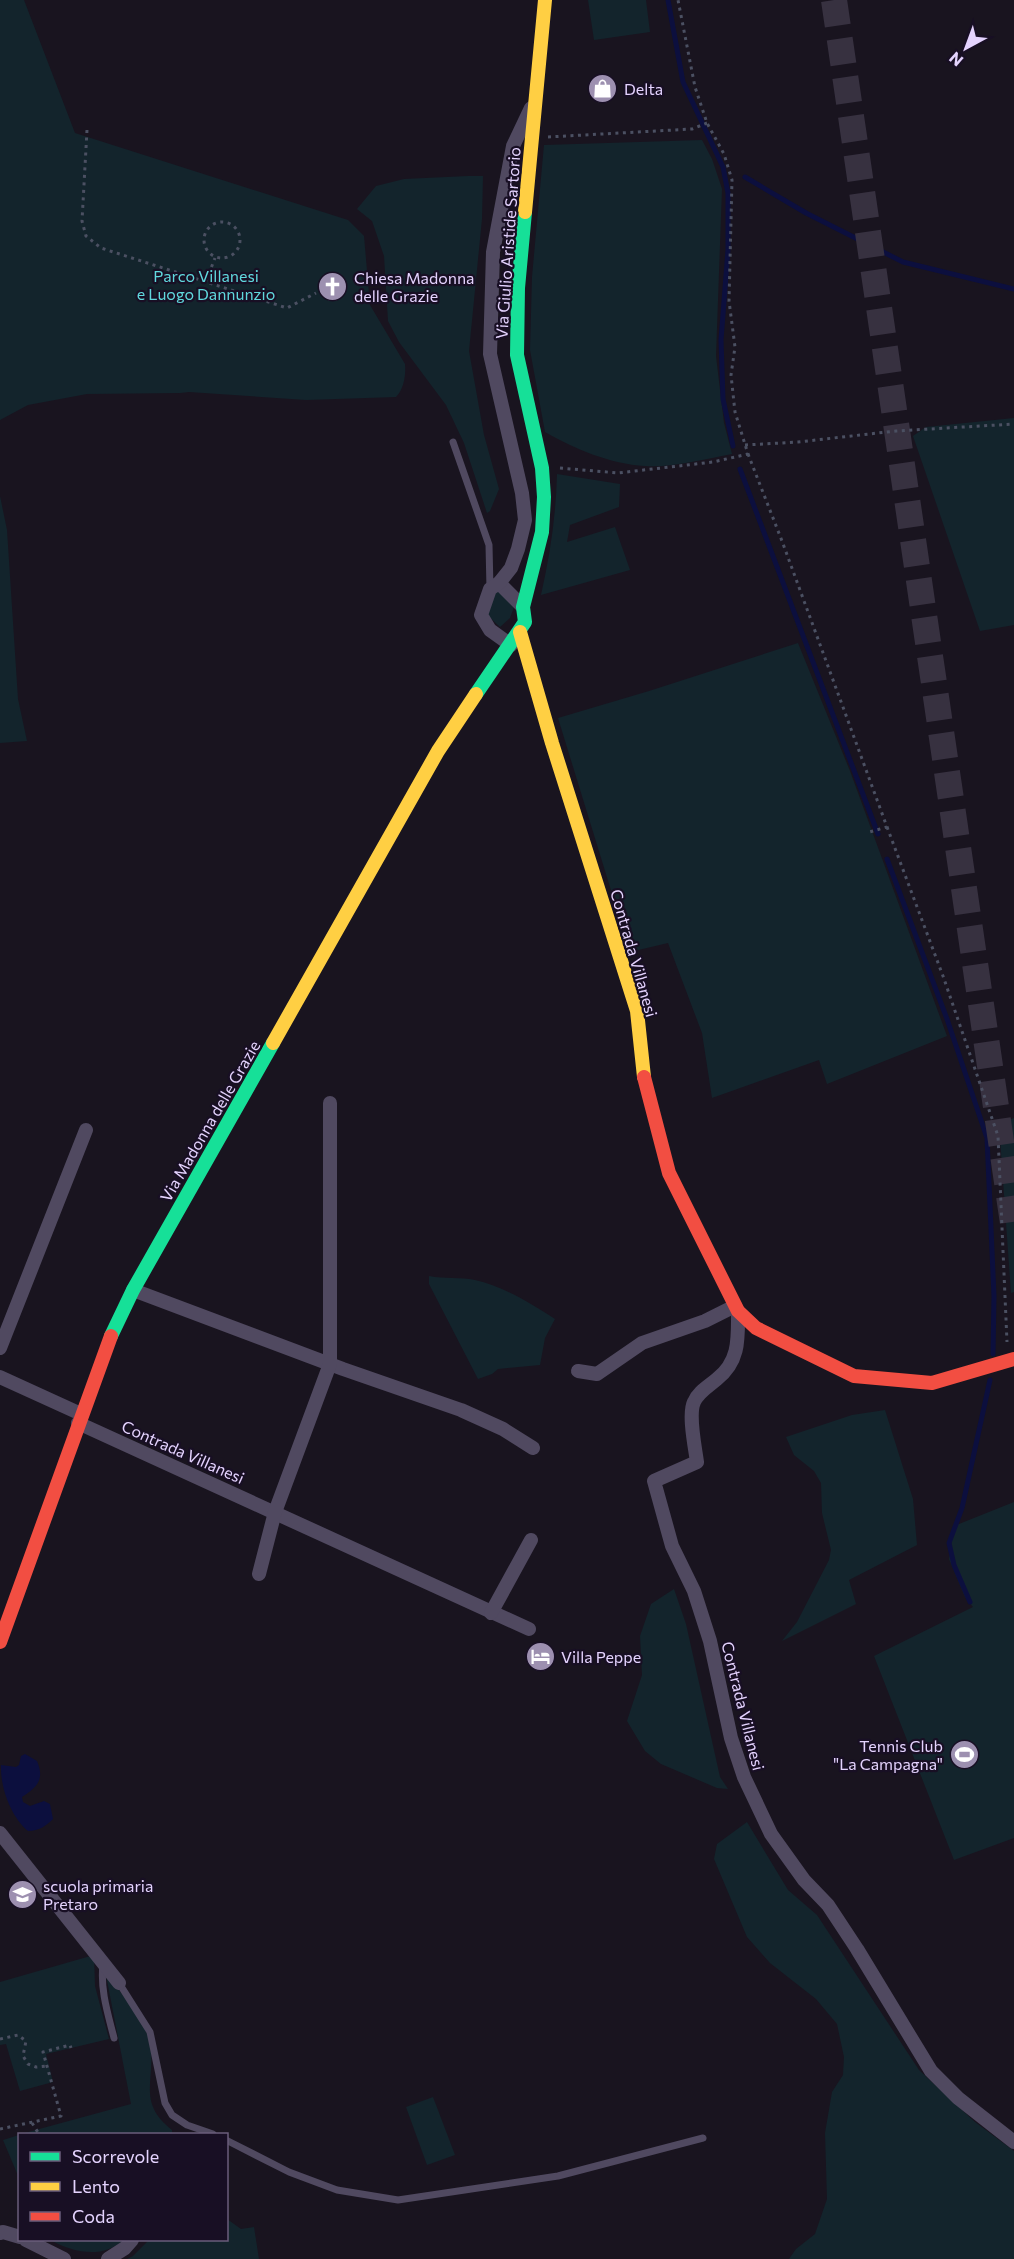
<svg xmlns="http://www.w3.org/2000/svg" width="1014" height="2259" font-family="Commissioner,sans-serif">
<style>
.green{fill:#13242c}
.water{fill:#0c0f3e}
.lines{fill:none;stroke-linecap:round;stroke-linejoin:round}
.stream{stroke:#0c0f3e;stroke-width:5}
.highway-tunnel{stroke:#373140;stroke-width:26;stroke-dasharray:26 13;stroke-linecap:butt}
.path{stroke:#4b5062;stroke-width:3;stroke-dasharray:3 4.5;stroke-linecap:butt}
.lane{stroke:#504960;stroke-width:7}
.street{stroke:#504960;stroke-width:14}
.fast{stroke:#16e098;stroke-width:14}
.slow{stroke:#ffcf43;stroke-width:14}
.jam{stroke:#f24e42;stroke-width:14}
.labels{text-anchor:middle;stroke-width:4.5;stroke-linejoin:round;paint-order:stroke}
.poi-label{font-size:16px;fill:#e4d3fe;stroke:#180f24;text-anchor:start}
.street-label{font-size:16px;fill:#e4d3fe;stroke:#180f24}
.park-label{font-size:16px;fill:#60d8dd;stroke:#180f24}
</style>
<rect width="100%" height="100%" fill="#19141f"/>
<g class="green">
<path d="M0 0H24L75 133 348 220 364 236 370 305 405 364C406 375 404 389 396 397L306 400 189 392 180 393 87 394 28 405 0 420Z"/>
<path d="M588 0H646L650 32 594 40Z"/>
<path d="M702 140 712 159 722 189 716 356 724 423 732 454C707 459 670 468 645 466 610 464 575 449 545 432L530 350 532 277 544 145Z"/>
<path d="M468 176H483L482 219 469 351 484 435 499 489 490 511 487 513 464 443 446 405 399 342 388 321 384 256 372 221 357 209 376 186 404 179Z"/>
<path d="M1014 418V625L980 631 913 436 926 427Z"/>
<path d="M557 474 620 484 619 507 570 525 567 542 615 527 630 570 541 595C550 555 556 516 557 474Z"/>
<path d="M0 496 7 530 18 699 27 741 0 743Z"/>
<path d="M496 592H501L514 607 510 618 500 627 487 615 491 598Z"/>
<path d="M798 643 850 771 947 1036 827 1084 819 1060 712 1098 702 1033 668 943 630 952 558 718 649 691Z"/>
<path d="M1014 1118V1292L1011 1293 999 1124Z"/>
<path d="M429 1276C445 1279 460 1277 475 1280 503 1286 532 1304 555 1319L545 1338 540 1365 498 1369 492 1374 478 1379 429 1284Z"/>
<path d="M885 1410 913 1499 917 1545 849 1580 856 1604 782 1641 797 1622 829 1560 831 1550 822 1513 821 1483 814 1471 794 1455 786 1437 852 1415Z"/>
<path d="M1014 1502V1838L954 1860 874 1656 973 1607 965 1597 949 1559 954 1526Z"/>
<path d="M674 1589 686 1624 720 1777 728 1789 717 1788 661 1764 645 1751 627 1721 642 1675 640 1636 651 1604Z"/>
<path d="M747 1822 788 1890 817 1915 919 2070 975 2122 1014 2151V2259H789L796 2249 815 2234 827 2199 825 2133 832 2092 843 2075 844 2057 837 2024 816 1999 770 1963 747 1937 714 1859 717 1844Z"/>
<path d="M94 1955 95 1986 109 2039 46 2054 53 2082 20 2091 6 2044 0 2045V1982Z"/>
<path d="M105 1970C115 1985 143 2021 148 2036 160 2075 133 2100 172 2130V2134H21L131 2104Z"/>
<path d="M433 2097 455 2155 427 2165 406 2107Z"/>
<path d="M19 2135H20L19 2178 3 2140Z"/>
<path d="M227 2219 241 2229 254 2227 259 2259H127L133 2256 149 2240H226Z"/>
<path d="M50 2240H124C102 2259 75 2253 50 2240Z"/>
</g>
<path class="water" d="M25 1754 37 1761C45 1780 37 1787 22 1797L23 1802 30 1806 44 1801 50 1804 53 1819C46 1826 39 1831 28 1831 11 1817 0 1787 1 1765L16 1767 19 1765 21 1756Z"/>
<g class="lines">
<g class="stream">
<path d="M668 0 683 82 723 167 728 193V250L721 340 723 399 733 446"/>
<path d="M745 177 806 213 903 262 1014 289"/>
<path d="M740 469 878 834"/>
<path d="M887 859 947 1019 987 1138 994 1296 993 1354"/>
<path d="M970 1602 954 1565 949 1543 962 1508 990 1380"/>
</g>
<path class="highway-tunnel" d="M834 0 1014 1230"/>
<g class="path">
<path d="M87 130 82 221 86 236 101 248 287 308 316 293"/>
<path d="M548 137 692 129 707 123"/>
<circle cx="222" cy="240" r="18"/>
<path d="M206 281 215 258"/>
<path d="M745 445 798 442 896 431 1014 424"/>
<path d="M748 454 782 541 887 827 866 833"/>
<path d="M560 468 618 473 713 462 748 454 735 412 731 375 735 347 729 301 732 180 724 154 707 123 695 87 678 0"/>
<path d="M887 827 943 976 998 1136 1007 1342"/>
<path d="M0 2039 18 2035 26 2041 23 2056 28 2064 36 2067 47 2066"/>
<path d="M32 2123 39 2134"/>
<path d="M0 2129 61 2116 43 2052 70 2045 71 2048"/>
</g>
<g class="lane">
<path d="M453 442 489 545 490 589"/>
<path d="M103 1964C100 1990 108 2014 114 2038"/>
<path d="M119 1983 150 2032 165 2103 172 2115 187 2125 213 2134"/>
<path d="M226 2140 289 2172 337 2190 398 2200 558 2176 703 2138"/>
</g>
<g class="street">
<path d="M499 583 523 607"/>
<path d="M511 645 490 630 481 615 490 589 499 583 511 568 518 549 525 520 522 493 490 354 493 252 513 146 531 108"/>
<path d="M133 1290 343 1369 461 1410 503 1429 533 1448"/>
<path d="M738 1311C738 1338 740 1361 717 1379 709 1386 698 1392 694 1402 688 1414 695 1447 697 1462L654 1481 672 1546 694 1591 710 1641 731 1738 744 1777 771 1834 804 1880 828 1905 857 1949 931 2071 958 2098 1014 2142"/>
<path d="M0 1348 86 1130"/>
<path d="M578 1371 597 1374 642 1343 705 1321 735 1306"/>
<path d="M0 1377 81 1414"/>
<path d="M78 1423 529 1629"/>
<path d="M259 1574 275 1512 330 1364V1103"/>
<path d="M491 1613 531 1540"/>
<path d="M0 1833 119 1983"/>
<path d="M0 2233 3 2232 20 2237"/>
<path d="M26 2240 64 2259"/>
<path d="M108 2259 125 2248 132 2240"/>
</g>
<g class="fast">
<path d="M476 694 525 622 523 607 542 532 544 497 542 468 517 355 518 288 525 212"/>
<path d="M111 1336 133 1290 273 1043"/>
</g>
<g class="slow">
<path d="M525 212 545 0"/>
<path d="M520 632 552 743 637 1011 644 1077"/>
<path d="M273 1043 438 751 476 694"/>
</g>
<g class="jam">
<path d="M644 1077 669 1173 738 1311 756 1328 854 1376 932 1383 1014 1359"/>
<path d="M0 1642 111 1336"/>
</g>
</g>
<defs>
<symbol id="shop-disc" viewBox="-11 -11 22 22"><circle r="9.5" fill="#9d90b0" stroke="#180f24"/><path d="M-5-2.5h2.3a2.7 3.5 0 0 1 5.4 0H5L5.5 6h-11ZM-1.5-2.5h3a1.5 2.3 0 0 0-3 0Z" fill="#fff"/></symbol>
<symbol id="church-disc" viewBox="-11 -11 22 22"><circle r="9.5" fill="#9d90b0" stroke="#180f24"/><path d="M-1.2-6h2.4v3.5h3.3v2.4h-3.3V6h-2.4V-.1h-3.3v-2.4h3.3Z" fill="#fff"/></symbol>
<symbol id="hotel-disc" viewBox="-11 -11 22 22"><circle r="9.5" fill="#9d90b0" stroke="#180f24"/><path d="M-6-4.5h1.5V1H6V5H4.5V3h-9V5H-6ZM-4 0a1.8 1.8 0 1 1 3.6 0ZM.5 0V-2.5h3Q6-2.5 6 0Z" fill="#fff"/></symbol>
<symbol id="stadium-disc" viewBox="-11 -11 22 22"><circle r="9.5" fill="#9d90b0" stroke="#180f24"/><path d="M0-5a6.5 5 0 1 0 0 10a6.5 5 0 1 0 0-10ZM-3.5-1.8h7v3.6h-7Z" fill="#fff"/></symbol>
<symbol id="school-disc" viewBox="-11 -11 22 22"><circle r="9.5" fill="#9d90b0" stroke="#180f24"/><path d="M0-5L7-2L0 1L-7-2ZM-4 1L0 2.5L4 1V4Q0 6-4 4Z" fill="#fff"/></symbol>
</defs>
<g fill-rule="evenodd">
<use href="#shop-disc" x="586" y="72" width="33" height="33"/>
<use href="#church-disc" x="316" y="270" width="33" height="33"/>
<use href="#hotel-disc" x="524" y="1640" width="33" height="33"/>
<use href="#stadium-disc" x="948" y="1738" width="33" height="33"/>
<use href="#school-disc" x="6" y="1878" width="33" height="33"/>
</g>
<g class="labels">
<g class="poi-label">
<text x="624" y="95">Delta</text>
<text x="354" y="284">Chiesa Madonna<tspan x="354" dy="18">delle Grazie</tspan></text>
<text x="561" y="1663">Villa Peppe</text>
<text x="943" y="1752" text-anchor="end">Tennis Club<tspan x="943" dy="18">"La Campagna"</tspan></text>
<text x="43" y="1892">scuola primaria<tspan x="43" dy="18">Pretaro</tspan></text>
</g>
<g class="street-label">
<text transform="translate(508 243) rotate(-86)" y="6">Via Giulio Aristide Sartorio</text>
<text transform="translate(634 953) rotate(74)" y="6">Contrada Villanesi</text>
<text transform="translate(210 1121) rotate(-60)" y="6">Via Madonna delle Grazie</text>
<text transform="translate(183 1452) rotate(24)" y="6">Contrada Villanesi</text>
<text transform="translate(743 1706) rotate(76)" y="6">Contrada Villanesi</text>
</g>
<g class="park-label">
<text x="206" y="282">Parco Villanesi<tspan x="206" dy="18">e Luogo Dannunzio</tspan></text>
</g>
</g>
<rect x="18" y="2133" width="210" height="108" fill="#180f24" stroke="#6a5d7b" stroke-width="1.5"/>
<rect x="30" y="2152" width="30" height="9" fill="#16e098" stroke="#6a5d7b" stroke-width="1.5"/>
<text x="72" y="2163" font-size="18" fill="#e4d3fe">Scorrevole</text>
<rect x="30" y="2182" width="30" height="9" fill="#ffcf43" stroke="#6a5d7b" stroke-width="1.5"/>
<text x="72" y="2193" font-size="18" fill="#e4d3fe">Lento</text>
<rect x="30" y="2212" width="30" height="9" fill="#f24e42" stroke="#6a5d7b" stroke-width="1.5"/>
<text x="72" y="2223" font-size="18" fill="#e4d3fe">Coda</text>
<g transform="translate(966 48) rotate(221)" stroke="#180f24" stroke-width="4.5" paint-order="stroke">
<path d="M0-4.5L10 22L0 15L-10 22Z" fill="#e4d3fe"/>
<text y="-9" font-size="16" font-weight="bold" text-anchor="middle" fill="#e4d3fe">N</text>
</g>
</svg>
